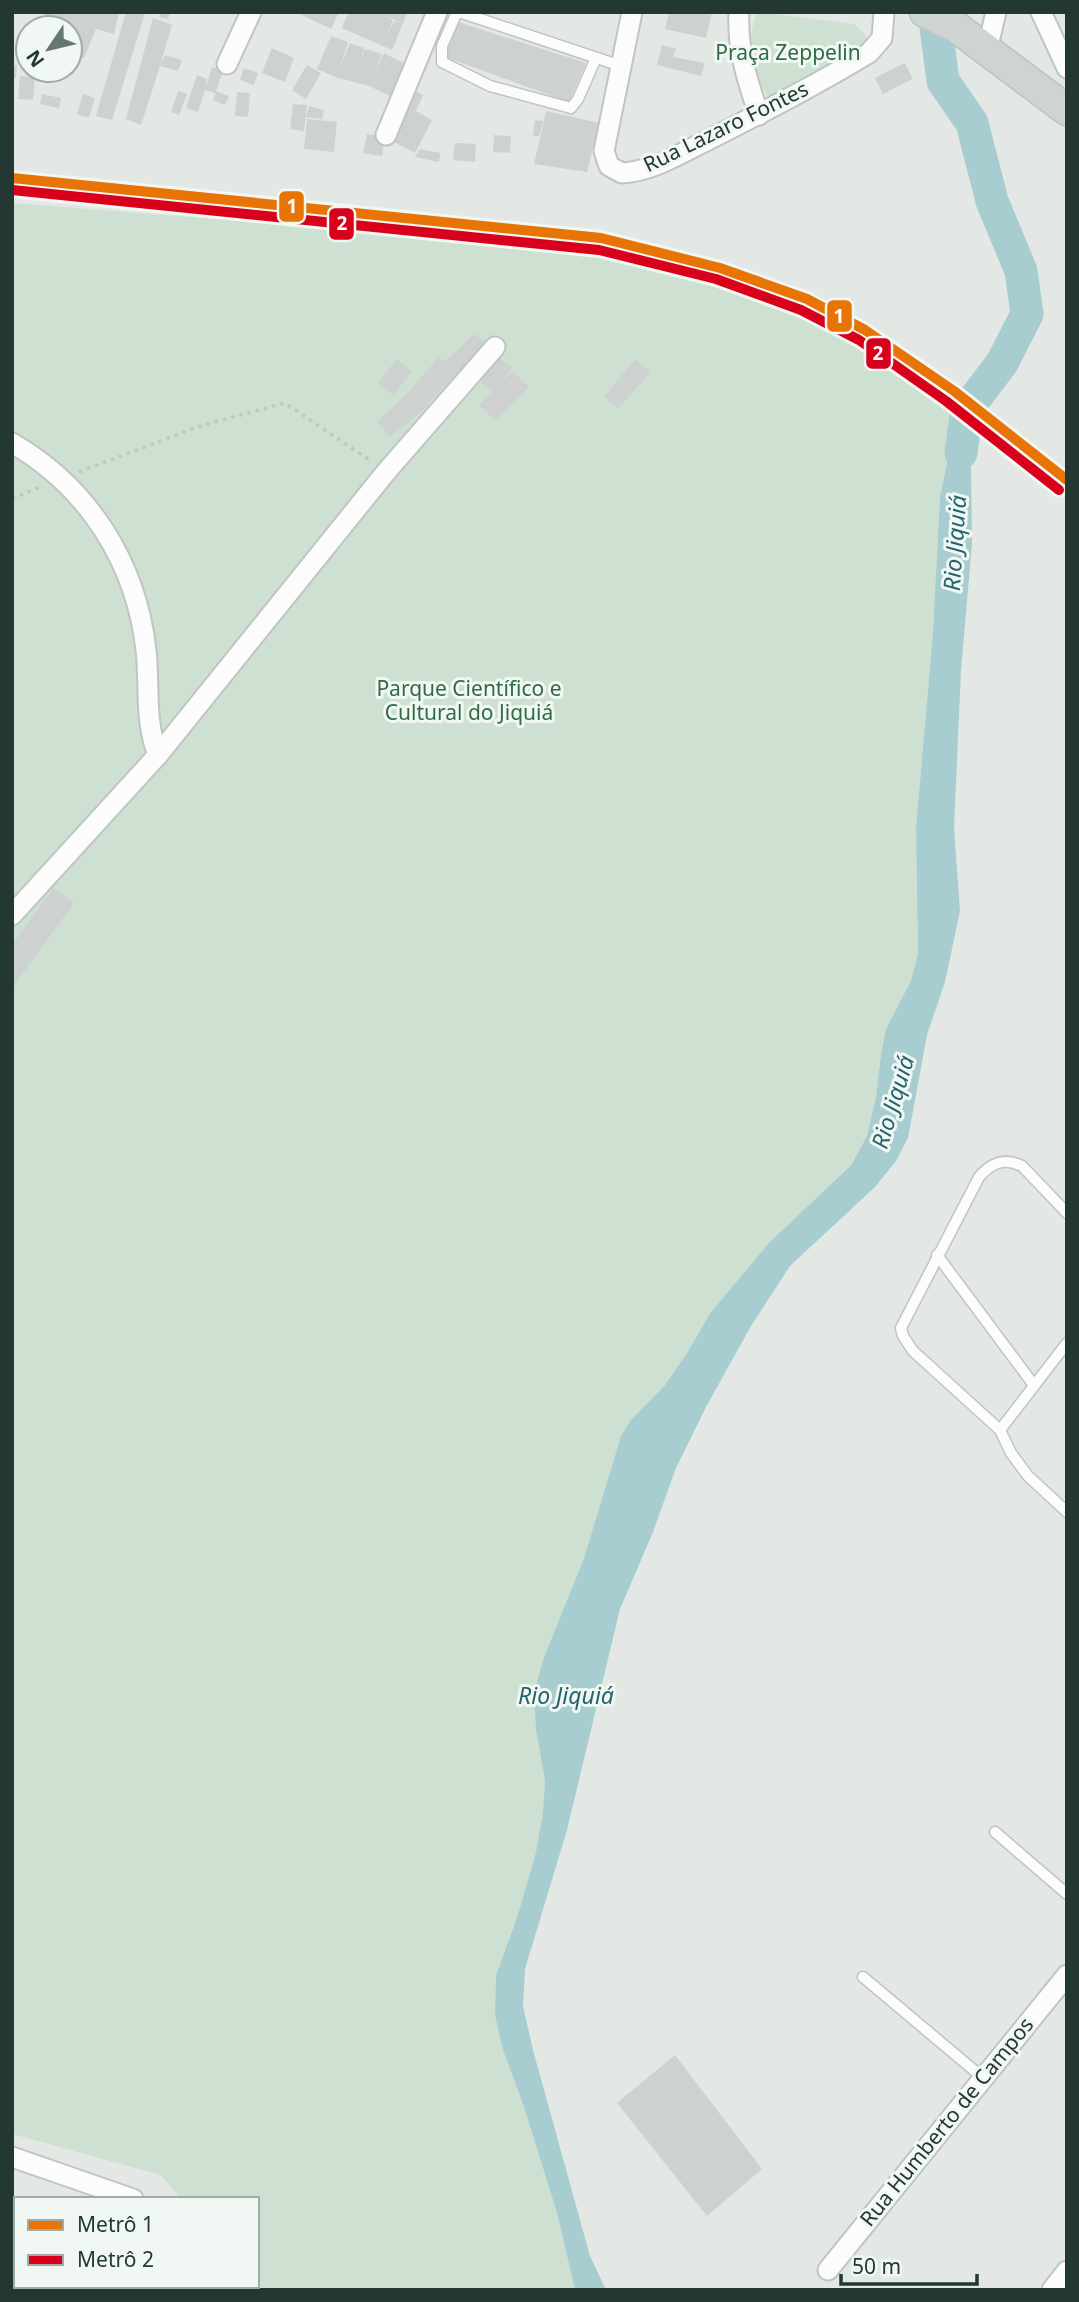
<svg xmlns="http://www.w3.org/2000/svg" width="1079" height="2302" font-family="'Noto Sans',sans-serif">
<style>
.green{fill:#cee0d2}
.water{fill:#a8cdd1}
.lines{fill:none;stroke-linecap:round;stroke-linejoin:round}
.river{stroke:#a8cdd1;stroke-width:33}
.building{fill:#cdd1cf}
.lane-casing{stroke:#c0c5c2;stroke-width:13}
.street-casing{stroke:#c0c5c2;stroke-width:23}
.primary-casing{stroke:#bcc4c1;stroke-width:33}
.path{stroke:#c0c8c4;stroke-width:3.5;stroke-dasharray:3.5 5;stroke-linecap:butt}
.lane{stroke:#fbfcfb;stroke-width:10}
.street{stroke:#fbfcfb;stroke-width:19}
.primary{stroke:#ced4d1;stroke-width:30}
.metro-1-casing{stroke:#f1f7f3;stroke-width:16}
.metro-2-casing{stroke:#f1f7f3;stroke-width:16}
.metro-1{stroke:#e77405;stroke-width:10}
.metro-2{stroke:#d9001c;stroke-width:10}
.labels{text-anchor:middle;stroke-width:6;stroke-linejoin:round;paint-order:stroke}
.park-label{font-size:21px;fill:#326a46;stroke:#f1f7f3}
.street-label{font-size:21px;fill:#233832;stroke:#f1f7f3}
.water-label{font-size:23px;font-style:italic;fill:#24646d;stroke:#f1f7f3}
.line-badge{stroke:#f1f7f3;stroke-width:2.5}
.badge-label{font-size:19px;text-anchor:middle;font-weight:bold;fill:#fff}
</style>
<rect width="100%" height="100%" fill="#e3e8e5"/>
<g class="green">
<path d="M758 12 854 24 865 34 868 44 770 99C752 76 744 39 758 12Z"/>
<path d="M12 203 423 235 590 255 740 283 859 342 960 404 940 496 933 632 916 828 918 954 912 981 886 1029 881 1054 876 1097 867 1136 851 1164 770 1243 711 1312 685 1356 665 1385 631 1420 621 1436 584 1558 543 1660 536 1730 545 1781 543 1812 536 1852 519 1911 509 1937 503 2050 524 2107 557 2213 575 2290H224L222 2286H257V2199H181L161 2175 12 2134Z"/>
</g>
<path class="water" d="M960 404 974 413 971 465 972 544 961 670 954 828 960 911 945 982 927 1035 908 1138 896 1161 875 1187 790 1266 751 1326 706 1407 676 1468 653 1532 620 1609 567 1830 525 1969 523 2006 533 2050 590 2256 606 2290H575L557 2213 524 2107 503 2050 495 2015 496 1976 519 1911 536 1852 543 1812 545 1781 536 1730 534 1694 543 1660 584 1558 621 1436 631 1420 665 1385 685 1356 711 1312 769 1243 851 1165 867 1136 876 1097 881 1054 886 1029 911 981 918 954 916 828 933 632 940 496Z"/>
<g class="lines">
<path class="river" d="M934 12 943 81 972 123 992 201 1021 271 1027 314 1002 363 967 409 961 453"/>
</g>
<g class="building">
<path d="M45 12H119L114 34 96 29 84 58 70 54V28H38Z"/>
<path d="M126 12 145 13 112 120 96 116Z"/>
<path d="M161 12H170L168 19 159 17Z"/>
<path d="M296 12H339L331 29Z"/>
<path d="M349 12H408L403 23 383 15 393 20 387 35 394 21 403 23 392 50 342 28Z"/>
<path d="M669 12H712L706 38 665 29Z"/>
<path d="M153 18 172 25 160 66 165 55 182 60 178 71 160 66 141 125 126 119Z"/>
<path d="M458 22 586 63 569 102 445 57Z"/>
<path d="M331 36 348 42 340 68 350 43 364 48 360 62 365 49 382 54 374 74 384 53 405 64 390 96 369 86 338 78 317 69Z"/>
<path d="M662 45 676 49 673 57 705 63 701 76 657 65Z"/>
<path d="M272 48 294 58 285 82 262 73Z"/>
<path d="M905 63 913 79 883 94 875 78Z"/>
<path d="M12 65H17L16 78 12 77Z"/>
<path d="M307 65 321 73 306 99 292 90Z"/>
<path d="M212 67 223 71 216 91 229 96 225 105 213 100 216 93 205 90 198 112 186 108 197 75 207 79 206 88Z"/>
<path d="M244 68 258 73 254 85 240 80Z"/>
<path d="M20 76 35 77 33 100 18 99Z"/>
<path d="M413 90 423 95 416 111 432 120 415 153 392 141Z"/>
<path d="M178 91 187 94 179 115 171 112Z"/>
<path d="M237 92 250 93 248 117 235 116Z"/>
<path d="M42 94 61 98 59 108 40 104Z"/>
<path d="M83 94 95 98 89 118 77 114Z"/>
<path d="M293 104 307 105 304 131 290 129Z"/>
<path d="M309 106 324 110 322 119 306 117Z"/>
<path d="M546 111 599 123 587 172 534 164Z"/>
<path d="M307 119 337 122 334 152 304 149Z"/>
<path d="M535 120 543 121 539 136H533Z"/>
<path d="M367 134 385 137 382 156 363 153Z"/>
<path d="M494 135 511 136 510 153 493 152Z"/>
<path d="M455 143 476 144 475 162 453 160Z"/>
<path d="M420 149 440 153 439 162 415 157Z"/>
<path d="M474 334 487 344 457 372 421 412 390 437 377 422 405 396 439 357 445 362Z"/>
<path d="M499 357 512 368 498 385 513 371 529 387 495 421 479 405 492 392 478 380Z"/>
<path d="M397 359 412 372 393 395 378 382Z"/>
<path d="M635 359 650 372 618 409 604 397Z"/>
<path d="M53 888 74 903 12 988V945Z"/>
<path d="M675 2055 762 2169 707 2216 617 2103Z"/>
</g>
<g class="lines">
<defs>
<g id="lane">
<path d="M457 12 442 46V62L490 86 571 108 578 99 596 58"/>
<path d="M459 12 621 66"/>
<path d="M1067 1213 1022 1166C1004 1157 991 1163 979 1177L901 1328 903 1336 913 1351 1000 1430 1011 1453 1028 1476 1067 1512"/>
<path d="M937 1255 1033 1384"/>
<path d="M1000 1430 1067 1343"/>
<path d="M995 1832 1067 1894"/>
<path d="M863 1977 982 2077"/>
</g>
<g id="street">
<path d="M632 12 604 151 609 166 622 173C654 171 683 152 712 138 765 111 818 84 869 53L882 38 884 12"/>
<path d="M739 12C737 49 747 80 759 115"/>
<path d="M1041 12 1067 68"/>
<path d="M987 50 996 12"/>
<path d="M227 64 251 12"/>
<path d="M386 135 437 12"/>
<path d="M12 443C88 487 136 562 146 650 150 685 144 720 158 755"/>
<path d="M12 915 158 755 386 472 495 347"/>
<path d="M12 2157 133 2199"/>
<path d="M828 2270 1067 1975"/>
<path d="M213 2286 214 2290"/>
<path d="M1052 2290 1067 2271"/>
</g>
<path id="primary" d="M925 12 956 27 1067 110"/>
</defs>
<use href="#lane" class="lane-casing"/>
<use href="#street" class="street-casing"/>
<use href="#primary" class="primary-casing"/>
<g class="path">
<path d="M79 472 200 426 285 403 371 461"/>
<path d="M12 499 42 486"/>
</g>
<use href="#lane" class="lane"/>
<use href="#street" class="street"/>
<use href="#primary" class="primary"/>
<defs>
<path id="metro-1" d="M12 178 601 238 720 268 807 299 865 330 954 391 1067 480"/>
<path id="metro-2" d="M12 190 599 250 716 279 801 310 859 340 946 401 1059 490"/>
</defs>
<use href="#metro-1" class="metro-1-casing"/>
<use href="#metro-2" class="metro-2-casing"/>
<use href="#metro-1" class="metro-1"/>
<use href="#metro-2" class="metro-2"/>
</g>
<g class="labels">
<g class="park-label">
<text x="788" y="60">Praça Zeppelin</text>
<text x="469" y="696">Parque Científico e<tspan x="469" dy="24">Cultural do Jiquiá</tspan></text>
</g>
<g class="street-label">
<text transform="translate(726 127) rotate(-26)" y="7">Rua Lazaro Fontes</text>
<text transform="translate(947 2122) rotate(-51)" y="7">Rua Humberto de Campos</text>
</g>
<g class="water-label">
<text transform="translate(955 543) rotate(-86)" y="8">Rio Jiquiá</text>
<text transform="translate(893 1102) rotate(-73)" y="8">Rio Jiquiá</text>
<text x="566" y="1704">Rio Jiquiá</text>
</g>
</g>
<g class="line-badge">
<rect x="278" y="190" width="27" height="33" rx="7" fill="#e77405"/>
<rect x="328" y="207" width="27" height="34" rx="7" fill="#d9001c"/>
<rect x="826" y="299" width="27" height="34" rx="7" fill="#e77405"/>
<rect x="865" y="337" width="27" height="33" rx="7" fill="#d9001c"/>
</g>
<g class="badge-label">
<text x="292" y="213">1</text>
<text x="342" y="230">2</text>
<text x="839" y="323">1</text>
<text x="878" y="360">2</text>
</g>
<rect width="1079" height="2302" fill="none" stroke="#233832" stroke-width="28"/>
<rect x="14" y="2197" width="245" height="91" fill="#f1f7f3" stroke="#9faba6" stroke-width="2"/>
<rect x="28" y="2220" width="35" height="10" fill="#e77405" stroke="#9faba6" stroke-width="2"/>
<text x="77" y="2232" font-size="21" fill="#233832">Metrô 1</text>
<rect x="28" y="2255" width="35" height="10" fill="#d9001c" stroke="#9faba6" stroke-width="2"/>
<text x="77" y="2267" font-size="21" fill="#233832">Metrô 2</text>
<g transform="translate(49 49) rotate(235)"><circle r="33" fill="#f1f7f3" stroke="#9faba6" stroke-width="2"/>
<path d="M0-5L12 26L0 18L-12 26Z" fill="#667671"/>
<text y="-10" font-size="19" font-weight="bold" text-anchor="middle" fill="#233832">N</text>
</g>
<path d="M841 2274v10h136v-10" fill="none" stroke="#233832" stroke-width="3.5"/>
<text x="852" y="2274" font-size="21" fill="#233832" stroke="#f1f7f3" stroke-width="5" paint-order="stroke">50 m</text>
</svg>
